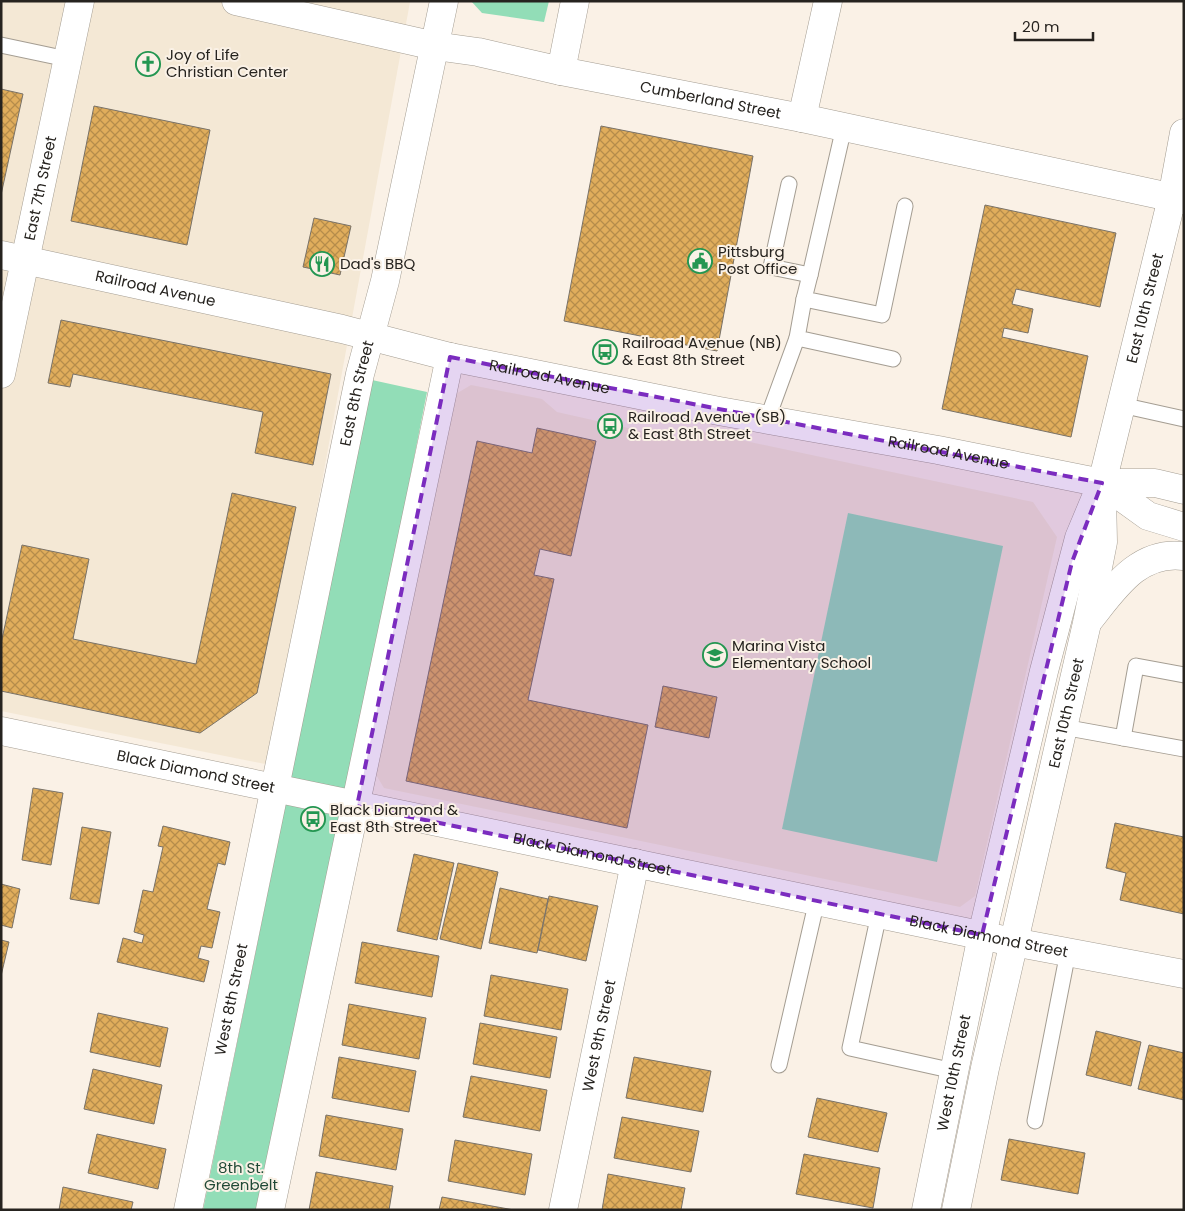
<svg xmlns="http://www.w3.org/2000/svg" width="1185" height="1211" font-family="Poppins,sans-serif">
<style>
.built{fill:#f4e8d5}
.park{fill:#92ddb7}
.building{fill:url(#building-cross-hatch);stroke:#797268}
.lines{fill:none;stroke-linecap:round;stroke-linejoin:round}
.lane-casing{stroke:#a49d92;stroke-width:17}
.street-casing{stroke:#a49d92;stroke-width:29}
.secondary-casing{stroke:#a49d92;stroke-width:29}
.lane{stroke:#fff;stroke-width:15}
.street{stroke:#fff;stroke-width:28}
.secondary{stroke:#fff;stroke-width:28}
.marked{fill:#7b2cbf;fill-opacity:0.2;stroke:#7b2cbf;stroke-width:4;stroke-dasharray:10 6;stroke-linejoin:round}
.labels{text-anchor:middle;stroke-width:4;stroke-linejoin:round;paint-order:stroke}
.poi-label{font-size:15px;fill:#26231f;stroke:#faf1e6;text-anchor:start}
.street-label{font-size:15px;fill:#26231f;stroke:#faf1e6}
.park-label{font-size:15px;fill:#204936;stroke:#faf1e6}
</style>
<defs>
<pattern id="building-cross-hatch" width="8" height="8" patternUnits="userSpaceOnUse" patternTransform="scale(1.25)"><rect width="8" height="8" fill="#e0ad5c"/><path d="M0 0l8 8M0 8l8-8" fill="none" stroke="#b58c4b"/></pattern>
</defs>
<rect width="100%" height="100%" fill="#faf1e6"/>
<g class="built">
<path d="M1 1 410 2 270 765 1 711Z"/>
<path d="M471 385 542 399 557 412 677 439 703 432 1033 502 1057 537 975 896 960 907 384 788 375 773 454 395Z"/>
</g>
<g class="park">
<path d="M471 1H549L544 22 482 13Z"/>
<path d="M372 380 427 392 266 1210H203Z"/>
<path d="M848 513 1003 546 937 862 782 829Z"/>
</g>
<g class="building">
<path d="M1 89 23 94 1 195Z"/>
<path d="M94 106 210 130 187 245 71 221Z"/>
<path d="M601 126 753 156 717 351 564 321Z"/>
<path d="M985 205 1116 233 1100 307 1016 289 1012 304 1033 309 1028 333 1004 328 1002 337 1088 356 1071 437 942 409Z"/>
<path d="M314 218 351 226 340 275 303 267Z"/>
<path d="M61 320 331 374 313 465 255 453 263 412 73 374 70 387 48 383Z"/>
<path d="M537 428 596 441 571 556 540 549 534 575 554 579 528 700 648 725 627 828 406 781 477 441 532 453Z"/>
<path d="M232 493 296 507 257 693 200 733 1 691V644L22 545 89 559 73 639 196 664Z"/>
<path d="M663 686 717 697 709 738 655 727Z"/>
<path d="M33 788 63 793 51 865 22 860Z"/>
<path d="M1115 823 1184 837V914L1120 900 1126 873 1106 868Z"/>
<path d="M163 826 230 842 225 865 218 863 207 909 220 912 212 948 201 946 198 958 209 961 204 982 117 962 123 938 142 943 144 935 134 932 143 890 153 892 163 847 158 846Z"/>
<path d="M82 827 111 832 99 904 70 899Z"/>
<path d="M414 854 454 863 437 940 397 931Z"/>
<path d="M458 863 498 872 481 949 440 939Z"/>
<path d="M1 884 20 889 12 928 1 925Z"/>
<path d="M500 888 548 899 537 953 489 943Z"/>
<path d="M549 896 598 906 586 961 538 950Z"/>
<path d="M1 940 9 942 1 976Z"/>
<path d="M362 942 439 956 432 997 355 983Z"/>
<path d="M491 975 568 989 561 1030 484 1016Z"/>
<path d="M349 1004 426 1018 419 1059 342 1045Z"/>
<path d="M98 1013 168 1028 160 1067 90 1052Z"/>
<path d="M480 1023 557 1037 550 1078 473 1064Z"/>
<path d="M1096 1031 1141 1042 1131 1086 1086 1075Z"/>
<path d="M1149 1045 1184 1053V1100L1138 1089Z"/>
<path d="M339 1057 416 1071 409 1112 332 1098Z"/>
<path d="M634 1057 711 1071 703 1112 626 1098Z"/>
<path d="M93 1069 162 1085 154 1124 84 1109Z"/>
<path d="M471 1076 547 1090 540 1131 463 1117Z"/>
<path d="M817 1098 887 1113 878 1152 808 1137Z"/>
<path d="M326 1115 403 1129 396 1170 319 1156Z"/>
<path d="M622 1117 699 1131 691 1172 614 1158Z"/>
<path d="M97 1134 166 1149 158 1189 88 1173Z"/>
<path d="M1009 1139 1085 1153 1078 1194 1001 1180Z"/>
<path d="M455 1140 532 1154 525 1195 448 1181Z"/>
<path d="M804 1154 880 1168 873 1208 796 1194Z"/>
<path d="M316 1172 393 1186 389 1210H309Z"/>
<path d="M608 1174 685 1188 681 1210H602Z"/>
<path d="M63 1187 133 1202 131 1210H59Z"/>
<path d="M442 1197 514 1210H439Z"/>
</g>
<g class="lines">
<defs>
<g id="lane">
<path d="M1 45 67 59"/>
<path d="M789 184 771 267 810 275 804 299 882 315 905 206"/>
<path d="M810 275 844 127"/>
<path d="M804 299 797 338 893 359"/>
<path d="M1121 405 1184 419"/>
<path d="M767 420 797 338"/>
<path d="M1063 727 1184 749"/>
<path d="M1123 738 1136 666 1184 675"/>
<path d="M879 914 850 1048 954 1071"/>
<path d="M779 1065 817 900"/>
<path d="M1035 1121 1068 952"/>
</g>
<g id="street">
<path id="s1" d="M236 1 435 46 478 52 561 71 802 118 1184 200"/>
<path d="M561 71 575 1"/>
<path d="M802 118 828 1"/>
<path id="s2" d="M1 374 80 1"/>
<path id="s3" d="M1 731 1013 942 1184 974"/>
<path id="s4" d="M188 1210 360 374 385 281 444 1"/>
<path d="M270 1210 450 357"/>
<path id="s5" d="M563 1210 635 863"/>
</g>
<g id="secondary">
<path id="s6" d="M1 255 342 329 450 357 719 411 938 450 1102 483H1155L1184 490"/>
<path d="M1102 483 1148 516 1184 527"/>
<path d="M1089 620C1114 589 1138 550 1184 556"/>
<path id="s7" d="M926 1210 982 935 1044 671 1079 538 1102 483 1172 198 1184 133"/>
<path id="s8" d="M956 1210 985 1068 1087 623 1103 542 1102 494"/>
</g>
</defs>
<use href="#lane" class="lane-casing"/>
<use href="#street" class="street-casing"/>
<use href="#secondary" class="secondary-casing"/>
<use href="#lane" class="lane"/>
<use href="#street" class="street"/>
<use href="#secondary" class="secondary"/>
</g>
<path class="marked" d="M450 357 1102 483 1072 562 982 935 357 806Z"/>
<defs>
<symbol id="church-ring" viewBox="-11 -11 22 22"><circle r="9.5" fill="#faf1e6" stroke="#239651" stroke-width="1.5"/><path d="M-1.2-6h2.4v3.5h3.3v2.4h-3.3V6h-2.4V-.1h-3.3v-2.4h3.3Z" fill="#239651"/></symbol>
<symbol id="civic-ring" viewBox="-11 -11 22 22"><circle r="9.5" fill="#faf1e6" stroke="#239651" stroke-width="1.5"/><path d="M-.6-6.5H3V-4.5H.6V-3L4-1V1h2V6H-6V1h2V-1L-.6-3ZM-1.2 2.5V6h2.4V2.5Z" fill="#239651"/></symbol>
<symbol id="restaurant-ring" viewBox="-11 -11 22 22"><circle r="9.5" fill="#faf1e6" stroke="#239651" stroke-width="1.5"/><path d="M-5-6h1v4h1v-4h1v4h1v-4h1v5L-1.5 .5V6h-2V.5L-5-1ZM5-6V6H3V1.5H1.5Q1.5-4 5-6Z" fill="#239651"/></symbol>
<symbol id="bus-ring" viewBox="-11 -11 22 22"><circle r="9.5" fill="#faf1e6" stroke="#239651" stroke-width="1.5"/><path d="M-5-6H5V4H4V6H2V4H-2V6H-4V4H-5ZM-3.5-4V0h7V-4ZM-3.5 1.2v1.5H-2V1.2ZM2 1.2v1.5H3.5V1.2Z" fill="#239651"/></symbol>
<symbol id="school-ring" viewBox="-11 -11 22 22"><circle r="9.5" fill="#faf1e6" stroke="#239651" stroke-width="1.5"/><path d="M0-5L7-2L0 1L-7-2ZM-4 1L0 2.5L4 1V4Q0 6-4 4Z" fill="#239651"/></symbol>
</defs>
<g fill-rule="evenodd">
<use href="#church-ring" x="134" y="50" width="28" height="28"/>
<use href="#civic-ring" x="686" y="247" width="28" height="28"/>
<use href="#restaurant-ring" x="308" y="250" width="28" height="28"/>
<use href="#bus-ring" x="591" y="338" width="28" height="28"/>
<use href="#bus-ring" x="596" y="412" width="28" height="28"/>
<use href="#school-ring" x="701" y="641" width="28" height="28"/>
<use href="#bus-ring" x="299" y="805" width="28" height="28"/>
</g>
<g class="labels">
<g class="poi-label">
<text x="166" y="60">Joy of Life<tspan x="166" dy="17">Christian Center</tspan></text>
<text x="718" y="257">Pittsburg<tspan x="718" dy="17">Post Office</tspan></text>
<text x="340" y="269">Dad's BBQ</text>
<text x="622" y="348">Railroad Avenue (NB)<tspan x="622" dy="17">&amp; East 8th Street</tspan></text>
<text x="628" y="422">Railroad Avenue (SB)<tspan x="628" dy="17">&amp; East 8th Street</tspan></text>
<text x="732" y="651">Marina Vista<tspan x="732" dy="17">Elementary School</tspan></text>
<text x="330" y="815">Black Diamond &amp;<tspan x="330" dy="17">East 8th Street</tspan></text>
</g>
<g class="street-label">
<text dy="5" stroke="none"><textPath href="#s1" startOffset="485">Cumberland Street</textPath></text>
<text dy="5" stroke="none"><textPath href="#s2" startOffset="190">East 7th Street</textPath></text>
<text dy="5" stroke="none"><textPath href="#s6" startOffset="158">Railroad Avenue</textPath></text>
<text dy="5" stroke="none"><textPath href="#s7" startOffset="929">East 10th Street</textPath></text>
<text dy="5" stroke="none"><textPath href="#s6" startOffset="562">Railroad Avenue</textPath></text>
<text dy="5" stroke="none"><textPath href="#s4" startOffset="834">East 8th Street</textPath></text>
<text dy="5" stroke="none"><textPath href="#s6" startOffset="968">Railroad Avenue</textPath></text>
<text dy="5" stroke="none"><textPath href="#s8" startOffset="509">East 10th Street</textPath></text>
<text dy="5" stroke="none"><textPath href="#s3" startOffset="199">Black Diamond Street</textPath></text>
<text dy="5" stroke="none"><textPath href="#s3" startOffset="604">Black Diamond Street</textPath></text>
<text dy="5" stroke="none"><textPath href="#s3" startOffset="1009">Black Diamond Street</textPath></text>
<text dy="5" stroke="none"><textPath href="#s4" startOffset="215">West 8th Street</textPath></text>
<text dy="5" stroke="none"><textPath href="#s5" startOffset="178">West 9th Street</textPath></text>
<text dy="5" stroke="none"><textPath href="#s7" startOffset="140">West 10th Street</textPath></text>
</g>
<g class="park-label">
<text x="241" y="1173">8th St.<tspan x="241" dy="17">Greenbelt</tspan></text>
</g>
</g>
<rect width="1185" height="1211" fill="none" stroke="#26231f" stroke-width="5"/>
<path d="M1015 32v8h78v-8" fill="none" stroke="#26231f" stroke-width="2.5"/>
<text x="1022" y="32" font-size="15" fill="#26231f" stroke="#faf1e6" stroke-width="4" paint-order="stroke">20 m</text>
</svg>
